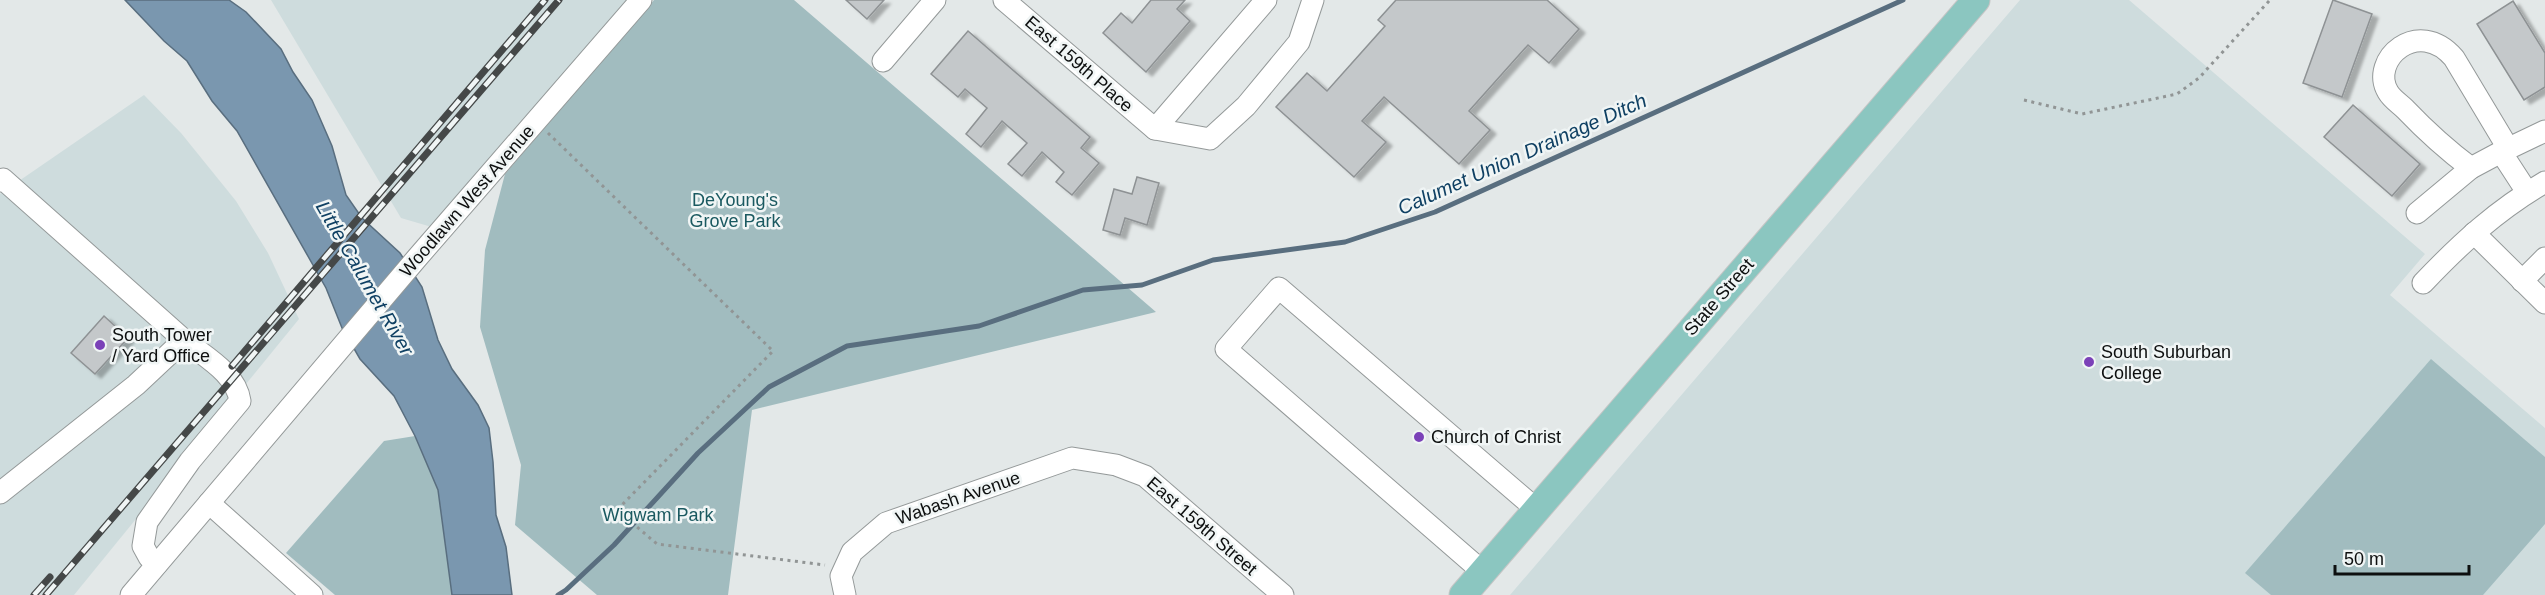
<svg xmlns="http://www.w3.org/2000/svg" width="2545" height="595" font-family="Arial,sans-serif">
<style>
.built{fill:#cedcdd}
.green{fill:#a1bcbf}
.water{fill:#7a97af;stroke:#596e7f;stroke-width:1.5}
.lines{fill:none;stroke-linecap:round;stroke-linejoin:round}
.stream{stroke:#596e7f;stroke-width:5}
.building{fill:#c4c8ca;stroke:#8e9294;stroke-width:1.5;filter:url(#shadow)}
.minor-casing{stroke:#949999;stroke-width:23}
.major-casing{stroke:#c5c5c5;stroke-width:29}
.path{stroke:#919595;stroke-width:3;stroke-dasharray:3 4.5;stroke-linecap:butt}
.minor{stroke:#fff;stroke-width:21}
.major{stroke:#8bc6c0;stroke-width:27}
.rail-casing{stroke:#454848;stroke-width:7}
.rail{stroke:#f0f5f5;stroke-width:4.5;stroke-dasharray:14;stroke-linecap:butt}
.poi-dot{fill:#7b41b8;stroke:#f0f5f5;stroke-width:2}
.labels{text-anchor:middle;stroke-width:5;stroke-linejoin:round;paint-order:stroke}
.street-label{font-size:18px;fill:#0d0f0f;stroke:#f0f5f5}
.park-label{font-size:18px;fill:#1a5960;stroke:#f0f5f5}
.poi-label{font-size:18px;fill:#0d0f0f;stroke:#f0f5f5;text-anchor:start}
.water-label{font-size:20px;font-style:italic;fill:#0f4063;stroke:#f0f5f5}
</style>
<defs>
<filter id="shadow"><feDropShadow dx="6" dy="4" stdDeviation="1.5" flood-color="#0004"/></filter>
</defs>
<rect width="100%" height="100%" fill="#e3e8e8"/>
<g class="built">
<path d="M271 0H641L442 230 401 218Z"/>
<path d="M2020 0H2129L2425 254 2390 295 2545 428V595H1510Z"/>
<path d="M144 95 181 133 236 201 268 253 299 319 74 595H0V194Z"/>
</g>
<g class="green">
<path d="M654 0H794L1156 312 752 410 728 595H597L515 525 521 465 480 327 485 250 505 174Z"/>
<path d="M2431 359 2545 457V524L2483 595H2271L2245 573Z"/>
<path d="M415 436 438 490 452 595H335L286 553 384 441Z"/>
</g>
<path class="water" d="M125 0H229L246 12 281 49 293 72 312 100 332 146 346 195 362 218 400 253 422 287 438 340 452 369 478 405 489 428 493 462 496 515 506 547 512 595H452L438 490 415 436 394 396 360 359 342 328 326 288 237 131 212 101 187 61 164 41Z"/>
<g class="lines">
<path class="stream" d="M558 595 566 590 614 545 698 453 769 387 847 346 979 326 1083 290 1142 285 1213 260 1345 242 1435 212 1903 0"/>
</g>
<g class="building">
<path d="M846 0H884L867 19Z"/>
<path d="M1151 0H1185L1177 9 1190 21 1146 72 1103 33 1121 13 1132 23Z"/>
<path d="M1396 0H1547L1579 29 1549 63 1528 45 1469 111 1490 130 1459 164 1384 97 1362 121 1386 142 1354 177 1276 107 1307 73 1327 91 1385 26 1378 20Z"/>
<path d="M2333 0 2372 14 2342 97 2303 83Z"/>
<path d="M2513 1 2545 53V87L2524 100 2477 24Z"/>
<path d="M968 31 1090 137 1081 148 1099 163 1072 195 1056 182 1064 172 1042 152 1022 176 1008 164 1027 143 1002 121 981 147 966 134 987 108 965 89 958 97 931 74Z"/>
<path d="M2353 105 2420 164 2392 196 2324 137Z"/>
<path d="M1137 177 1159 183 1147 225 1125 218 1120 235 1103 230 1114 189 1132 194Z"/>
<path d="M104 316 128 338 95 374 71 353Z"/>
</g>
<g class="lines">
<defs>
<g id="minor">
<path d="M1004 0 1155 129 1210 139 1246 106 1299 42 1313 0"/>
<path d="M883 61 935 0"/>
<path d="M1155 129 1266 0"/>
<path d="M2471 168C2447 150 2426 131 2405 109 2400 104 2392 99 2388 92 2369 60 2418 16 2454 58L2508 148"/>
<path d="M0 181 3 179 184 340"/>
<path d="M2527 192 2501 152 2545 131"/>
<path d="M2417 213 2471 168 2501 152"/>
<path d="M2474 233 2545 303"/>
<path d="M2522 281 2545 258"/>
<path d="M2423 283C2461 243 2497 210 2545 182"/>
<path d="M0 493 136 385 184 340C205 357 236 373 240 401L190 461 147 522 143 546 149 557 157 564"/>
<path d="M209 503 312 595"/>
<path d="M1483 572 1226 349 1279 288 1536 509"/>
<path d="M131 595 417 258 641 0"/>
<path d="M845 595 841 576 852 552 886 523 1072 458 1116 465 1145 476 1283 595"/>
</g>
<path id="major" d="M1463 595 1976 0"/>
</defs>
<use href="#minor" class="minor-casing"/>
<use href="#major" class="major-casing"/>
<g class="path">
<path d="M2024 100 2082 114 2177 94 2199 78 2270 0"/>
<path d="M548 133 773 351 617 510 657 544 825 565"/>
</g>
<use href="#minor" class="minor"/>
<use href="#major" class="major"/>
<defs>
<g id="rail">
<path d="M232 366 545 0"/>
<path d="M34 595 50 577"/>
<path d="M46 595 559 0"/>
</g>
</defs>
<use href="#rail" class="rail-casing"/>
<use href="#rail" class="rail"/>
</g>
<g class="poi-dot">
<circle cx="100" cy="345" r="6"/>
<circle cx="2089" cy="362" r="6"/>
<circle cx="1419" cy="437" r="6"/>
</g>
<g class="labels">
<g class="street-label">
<text transform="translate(1079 64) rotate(41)" y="6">East 159th Place</text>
<text transform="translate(467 201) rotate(-49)" y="6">Woodlawn West Avenue</text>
<text transform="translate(1719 297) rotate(-49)" y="6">State Street</text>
<text transform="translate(958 498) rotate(-19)" y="6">Wabash Avenue</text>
<text transform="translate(1202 526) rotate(41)" y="6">East 159th Street</text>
</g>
<g class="park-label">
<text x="735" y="206">DeYoung's<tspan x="735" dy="21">Grove Park</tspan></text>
<text x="658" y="521">Wigwam Park</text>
</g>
<g class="poi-label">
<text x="112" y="341">South Tower<tspan x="112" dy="21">/ Yard Office</tspan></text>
<text x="2101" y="358">South Suburban<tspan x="2101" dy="21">College</tspan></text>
<text x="1431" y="443">Church of Christ</text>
</g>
<g class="water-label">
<text transform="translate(1522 154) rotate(-24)" y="7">Calumet Union Drainage Ditch</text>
<text transform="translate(365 278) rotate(60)" y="7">Little Calumet River</text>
</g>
</g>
<path d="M2335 565v9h134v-9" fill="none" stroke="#0d0f0f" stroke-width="3"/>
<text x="2344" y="565" font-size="18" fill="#0d0f0f" stroke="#f0f5f5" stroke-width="4.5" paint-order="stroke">50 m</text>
</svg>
